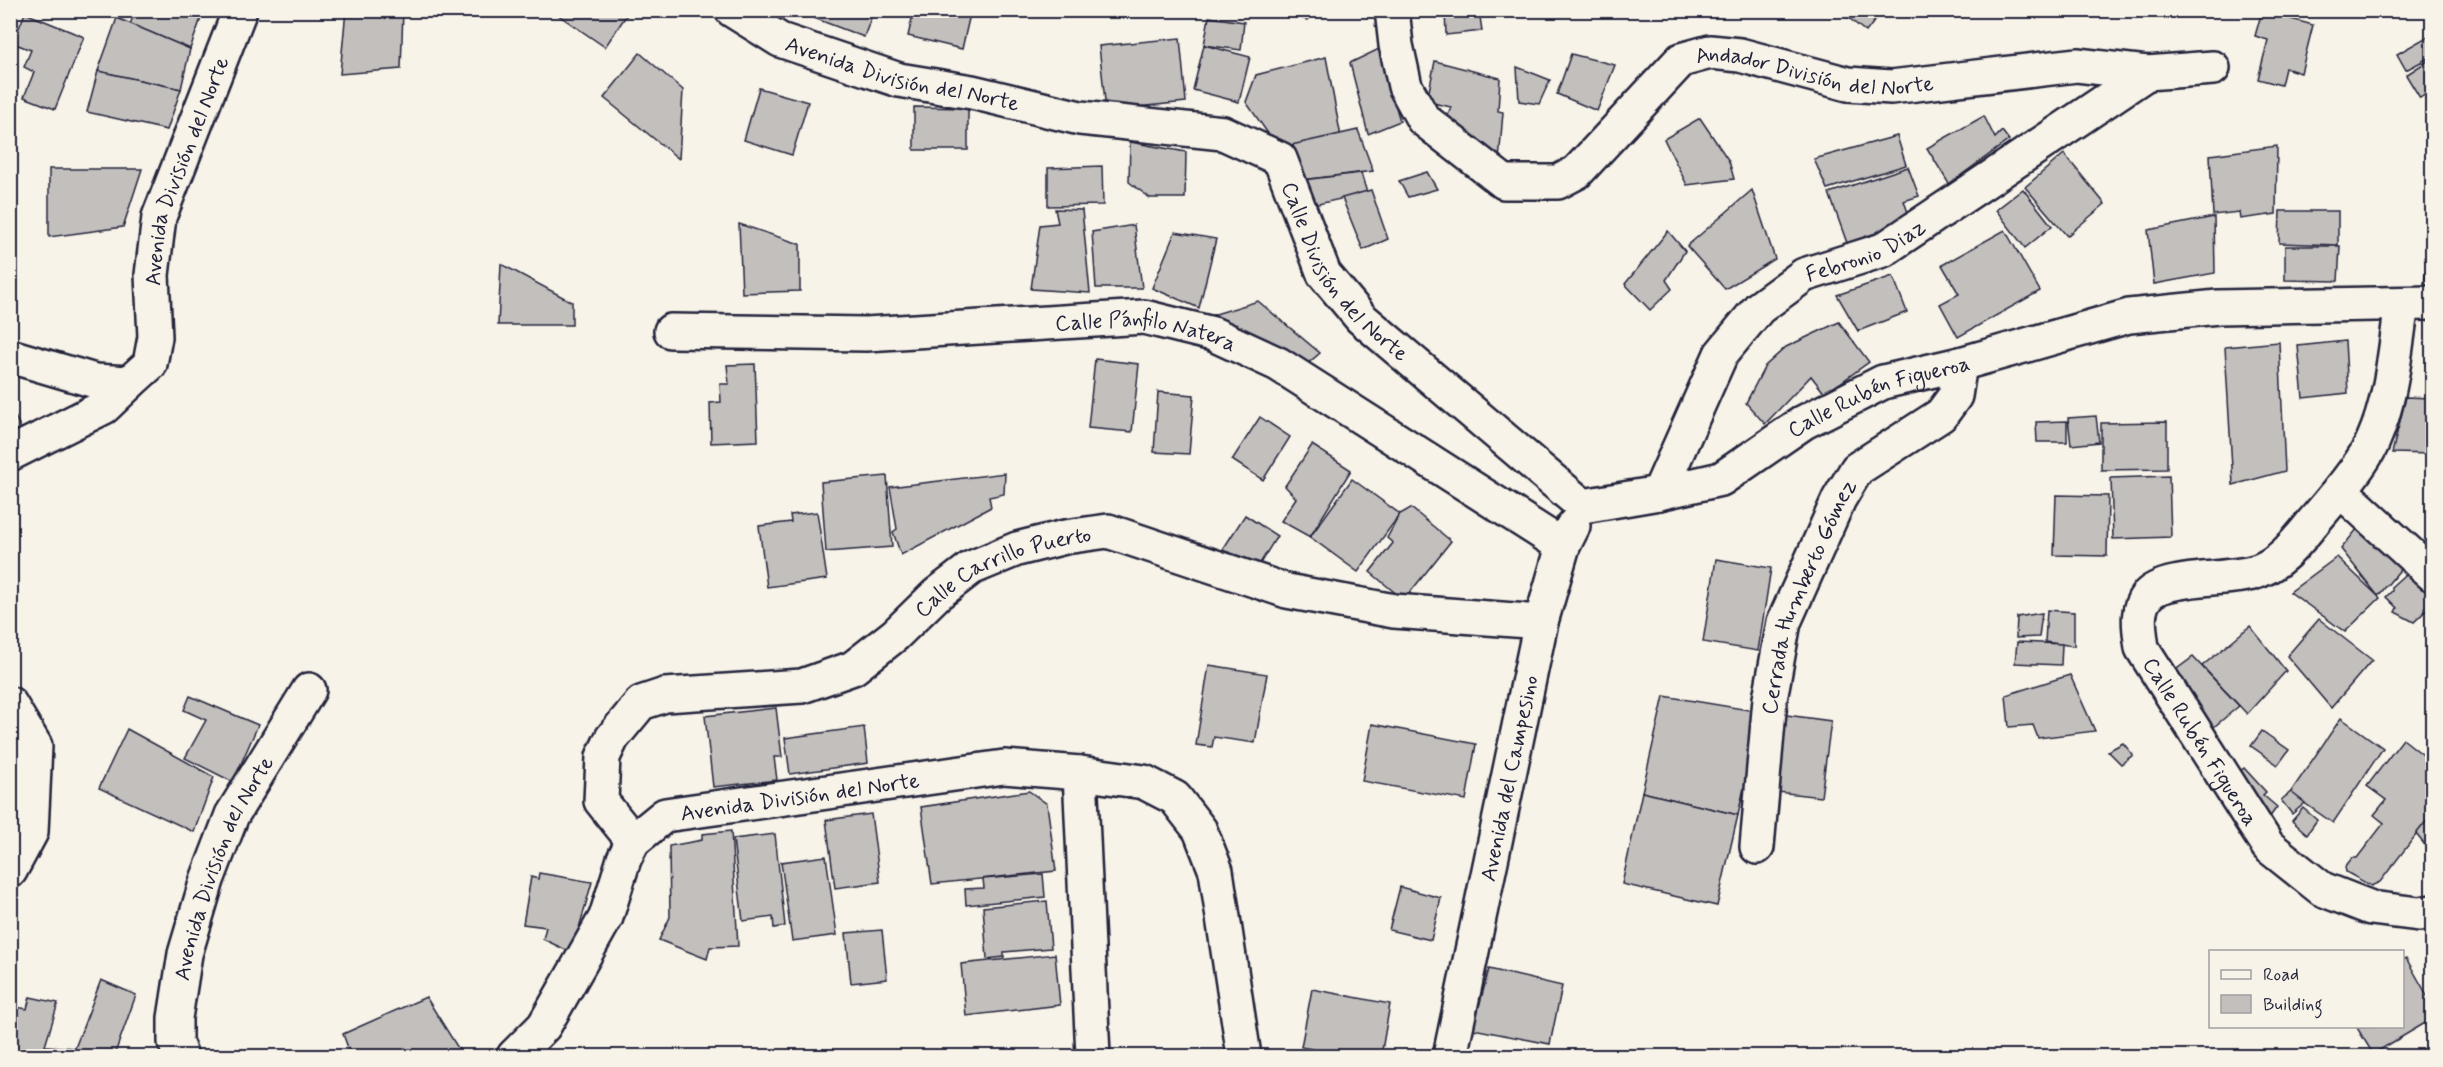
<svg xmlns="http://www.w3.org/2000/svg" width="2443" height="1067" font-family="Mynerve,sans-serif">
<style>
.building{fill:#c2bfbd;stroke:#22223b;stroke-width:1.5}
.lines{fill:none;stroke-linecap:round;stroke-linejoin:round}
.minor-casing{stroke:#22223b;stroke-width:38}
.minor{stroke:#f7f3e8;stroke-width:33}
.labels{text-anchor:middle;stroke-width:4.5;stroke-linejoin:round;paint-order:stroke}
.street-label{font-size:22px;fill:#22223b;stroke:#f7f3e8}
</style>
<rect width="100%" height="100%" fill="#f7f3e8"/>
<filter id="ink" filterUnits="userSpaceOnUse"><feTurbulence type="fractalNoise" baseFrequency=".0167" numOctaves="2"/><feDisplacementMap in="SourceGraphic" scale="12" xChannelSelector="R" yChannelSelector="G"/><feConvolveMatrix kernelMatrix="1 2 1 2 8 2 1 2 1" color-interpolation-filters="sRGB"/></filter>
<g filter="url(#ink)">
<g class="building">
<path d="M136 10H204L190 49 130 24Z"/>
<path d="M346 10H403L401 69 340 74Z"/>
<path d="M551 10H630L605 47Z"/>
<path d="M798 10H874L864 37 798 12Z"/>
<path d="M914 10H971L962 49 908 36Z"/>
<path d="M1080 10H1103L1080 14Z"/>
<path d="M1244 10H1270L1269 15Z"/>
<path d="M1279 10H1314L1307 20Z"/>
<path d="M1445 10H1479L1482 31 1446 35Z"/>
<path d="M1839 10H1883L1866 32Z"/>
<path d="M2262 11 2313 25 2301 73 2285 68 2281 85 2258 79 2268 40 2255 36Z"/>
<path d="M25 13 84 37 55 109 24 97 34 72 24 67 31 50 13 43Z"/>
<path d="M1209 17 1244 22 1241 50 1204 45Z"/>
<path d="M117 18 190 49 181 89 98 71Z"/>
<path d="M2432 34V56L2406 70 2397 54Z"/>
<path d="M1180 38 1186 102 1106 110 1099 46Z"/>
<path d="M1204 45 1250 57 1239 102 1193 90Z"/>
<path d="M1379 49 1400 121 1368 134 1350 63Z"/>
<path d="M640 53 683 90 679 159 604 98Z"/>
<path d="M1571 54 1615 65 1597 111 1557 94Z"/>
<path d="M1326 57 1341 137 1278 148 1246 102 1256 75Z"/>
<path d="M2432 58V90L2420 98 2406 75Z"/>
<path d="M1435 61 1500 78 1498 111 1503 112 1499 161 1444 127 1451 107 1433 103 1428 96Z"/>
<path d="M1517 67 1550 80 1539 104 1519 101Z"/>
<path d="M98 71 181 89 167 130 87 112Z"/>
<path d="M759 88 808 102 792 155 744 140Z"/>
<path d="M914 107 968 108V150H914Z"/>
<path d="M1984 116 1995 138 2002 131 2009 140 1949 184 1927 148Z"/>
<path d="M1700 118 1729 161 1734 179 1687 185 1664 139Z"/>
<path d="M1358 130 1373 171 1294 181 1278 148Z"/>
<path d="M1897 136 1906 165 1827 189 1814 159Z"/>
<path d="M1130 142 1186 152 1185 198H1150L1129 182Z"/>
<path d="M2277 146 2276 214 2240 219 2239 212 2213 215 2210 155Z"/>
<path d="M2064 154 2105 204 2067 236 2025 187Z"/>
<path d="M1102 166 1103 205 1048 206V168Z"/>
<path d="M1908 167 1919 196 1904 201 1911 221 1847 243 1829 193Z"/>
<path d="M49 169H142L123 227 49 237Z"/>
<path d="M1427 172 1437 189 1408 197 1399 181Z"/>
<path d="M1361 173 1367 193 1305 207 1294 181Z"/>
<path d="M2023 189 2052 226 2025 248 1996 210Z"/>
<path d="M1371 190 1388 239 1363 250 1342 198Z"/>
<path d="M1752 190 1775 259 1725 289 1687 246Z"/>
<path d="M1055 209 1082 210 1090 293 1031 289 1040 225 1058 223Z"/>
<path d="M2280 211H2338V245L2279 243Z"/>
<path d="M2214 217 2215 273 2154 284 2148 230Z"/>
<path d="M739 224 800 244V291L742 293Z"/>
<path d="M1134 225 1142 288H1096L1092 232Z"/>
<path d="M2005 230 2040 291 1958 337 1940 304 1959 294 1942 265Z"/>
<path d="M1668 231 1685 251 1666 280 1672 289 1650 310 1625 284Z"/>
<path d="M1175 232 1216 239 1199 308 1152 288Z"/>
<path d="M2285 246H2340L2338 281 2285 280Z"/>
<path d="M501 264 572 302V325H498Z"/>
<path d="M2426 270H2432V293L2423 291Z"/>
<path d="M1893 276 1907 312 1858 331 1837 295Z"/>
<path d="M1258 301 1320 353 1299 371 1209 316Z"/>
<path d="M1839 322 1869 362 1825 394 1811 376 1765 424 1746 403 1765 366 1786 347Z"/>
<path d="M2345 341 2348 393 2303 398 2298 346Z"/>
<path d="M2279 342 2285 471 2233 485 2225 347Z"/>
<path d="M1095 359 1139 364 1132 432 1088 428Z"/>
<path d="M755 364 758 441 711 443 710 403 721 402 720 384H729L727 365Z"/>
<path d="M1158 392 1194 395 1189 454 1154 452Z"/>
<path d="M2406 397 2432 398V454L2392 453Z"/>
<path d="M10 406 26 439 10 446Z"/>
<path d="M2096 416 2099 442 2071 445 2068 418Z"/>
<path d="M1260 417 1290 437 1263 480 1232 460Z"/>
<path d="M2067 421V442H2037L2036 422Z"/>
<path d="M2167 422V469L2101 470V423Z"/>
<path d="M1312 445 1351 470 1310 537 1281 521 1296 498 1285 486Z"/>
<path d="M1005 473 1004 494 989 497 991 507 901 555 893 532 897 529 890 487Z"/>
<path d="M887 476 892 547 826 552 821 482Z"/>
<path d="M2169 476 2171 537 2113 539 2111 478Z"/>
<path d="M1352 479 1400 514 1358 572 1310 537Z"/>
<path d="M2056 495 2108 496 2107 556 2054 555Z"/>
<path d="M1411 508 1451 541 1404 600 1370 572 1393 543 1387 538 1400 514Z"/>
<path d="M817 512 827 579 767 587 759 526 791 522 790 515Z"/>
<path d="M1245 515 1277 536 1251 578 1218 557Z"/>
<path d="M2361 524 2404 565 2378 596 2341 549Z"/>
<path d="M2337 557 2380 598 2345 632 2290 592Z"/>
<path d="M1716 559 1771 568 1758 651 1703 642Z"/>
<path d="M2411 569 2432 592V605L2414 622 2395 612 2397 608 2386 597 2392 591V586Z"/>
<path d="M2047 610 2074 612V646L2045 642Z"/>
<path d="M2042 613 2039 637 2016 638 2017 617Z"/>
<path d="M2319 619 2372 660 2331 708 2287 656Z"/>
<path d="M2250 626 2286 671 2247 714 2202 666Z"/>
<path d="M2017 642 2062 644 2061 665 2015 663Z"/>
<path d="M2193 657 2239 706 2203 736 2162 680Z"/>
<path d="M1209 665 1267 674 1255 743 1214 737 1212 747 1196 745Z"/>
<path d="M2070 675 2095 731 2038 738 2033 725 2009 727 2006 695Z"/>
<path d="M190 696 258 725 233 782 185 758 206 720 184 710Z"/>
<path d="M1664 696 1761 712 1738 815 1642 792Z"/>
<path d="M776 708 782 757H774L777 780 713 787 705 716Z"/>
<path d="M1779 714 1831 721 1821 797 1769 791Z"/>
<path d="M2341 718 2383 748 2333 823 2290 793Z"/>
<path d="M1372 724 1476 744 1466 800 1362 781Z"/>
<path d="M864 727 868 763 790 774 785 738Z"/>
<path d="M127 729 214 777 194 832 99 788Z"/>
<path d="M2262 731 2289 750 2278 765 2251 746Z"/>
<path d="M2403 739 2432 762V814L2380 882 2371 886 2346 872 2345 867 2352 858H2357L2384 823 2374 815 2386 800 2367 786Z"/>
<path d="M2123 743 2133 755 2121 764 2108 751Z"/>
<path d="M2244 768 2266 792 2263 795 2277 807 2261 829 2229 780Z"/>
<path d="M1029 791 1047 804 1056 871 932 884 921 807Z"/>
<path d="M1642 792 1738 815 1717 906 1622 884Z"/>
<path d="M2291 792 2305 803 2292 814 2281 800Z"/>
<path d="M2303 808 2317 820 2307 834 2292 821Z"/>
<path d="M871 814 880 882 835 888 826 820Z"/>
<path d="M2432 814V854L2416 834Z"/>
<path d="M731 831 738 946 710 947 707 959 659 940 670 917 669 846 702 840V834Z"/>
<path d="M775 834 785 926 774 928 773 917 743 921 733 839Z"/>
<path d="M826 856 837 935 792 941 781 862Z"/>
<path d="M539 873 592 882 572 953 543 939 546 927 523 924 531 877 538 879Z"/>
<path d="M1043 874 1045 897 966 905 965 889 984 888 983 879Z"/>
<path d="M1400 887 1441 898 1431 940 1389 930Z"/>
<path d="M1047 901 1051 948 1004 952V957L987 959 983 907Z"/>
<path d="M882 930 887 979 851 983 846 933Z"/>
<path d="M1055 954 1060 1005 966 1016 961 964Z"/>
<path d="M2406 958 2432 1004V1019L2373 1054 2356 1026H2402V961Z"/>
<path d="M1489 969 1562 986 1550 1044 1473 1029Z"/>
<path d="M101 980 136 995 114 1056H44L47 1046 75 1048Z"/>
<path d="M1312 989 1390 1004 1381 1056H1352L1301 1047Z"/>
<path d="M30 997 58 1003 42 1056H10V1006L27 1009Z"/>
<path d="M426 997 463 1056H351L343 1034Z"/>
</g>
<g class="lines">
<defs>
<g id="minor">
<path id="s1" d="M732 10 780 40 899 80 972 92 1080 118 1223 133 1280 159 1324 274 1361 318 1583 506"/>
<path id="s2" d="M1392 10 1396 45 1405 86 1423 119 1504 182H1558L1577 172 1681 60 1710 52 1740 55 1848 84 1891 87 2077 65 2147 73 2213 68"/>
<path id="s3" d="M2402 304C2395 350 2392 398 2373 441 2363 465 2331 501 2314 521 2297 542 2279 566 2252 573 2226 580 2163 576 2147 596 2135 611 2140 630 2142 648L2268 846 2322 889 2371 908 2419 914 2432 912"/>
<path id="s4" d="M671 331 866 334 1144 317 1213 334 1278 364 1563 546"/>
<path id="s5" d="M10 356 95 381 129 383 150 364 155 337 152 275 159 217 240 10"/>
<path d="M10 454 104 407 129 383"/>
<path d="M2340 490 2432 574"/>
<path id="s6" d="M1659 493 1721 354 1759 308 1804 275 1883 250 2147 73"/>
<path id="s7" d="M1583 506 1659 493 1721 479 1804 422 1883 382 1960 364 2129 316 2218 307 2432 303"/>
<path d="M10 704 35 746 31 832 10 871"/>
<path d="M1080 773 1093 1056"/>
<path id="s8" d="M633 841 601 801 603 757 612 738 641 703 665 695 802 686 853 668 895 635 936 595 971 568 1017 549 1065 537 1108 531 1287 591 1394 611 1541 622"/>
<path id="s9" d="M1757 847 1770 699 1784 622 1839 499 1857 469 1941 415 1955 396 1960 364"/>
<path id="s10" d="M181 1056 175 1042V1018L185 954 207 880 232 815 309 690"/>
<path id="s11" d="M514 1056 544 1026 579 965 606 917 624 859 633 841 665 815 1004 767 1080 773 1144 782 1175 798 1200 830 1216 871 1244 1056"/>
<path id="s12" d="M1450 1056 1541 622 1563 546 1573 526"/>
</g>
</defs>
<use href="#minor" class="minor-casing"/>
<use href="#minor" class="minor"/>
</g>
</g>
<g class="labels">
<g class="street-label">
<text dy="8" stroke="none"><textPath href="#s2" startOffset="582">Andador División del Norte</textPath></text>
<text dy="8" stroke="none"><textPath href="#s1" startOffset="184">Avenida División del Norte</textPath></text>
<text dy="8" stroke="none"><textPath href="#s5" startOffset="350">Avenida División del Norte</textPath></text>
<text dy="8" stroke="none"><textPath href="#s6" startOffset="334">Febronio Diaz</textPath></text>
<text dy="8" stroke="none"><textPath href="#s1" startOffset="706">Calle División del Norte</textPath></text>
<text dy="8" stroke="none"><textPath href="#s4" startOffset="477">Calle Pánfilo Natera</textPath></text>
<text dy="8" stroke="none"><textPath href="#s7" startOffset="321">Calle Rubén Figueroa</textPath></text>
<text dy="8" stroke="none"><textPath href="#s8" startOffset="561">Calle Carrillo Puerto</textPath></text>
<text dy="8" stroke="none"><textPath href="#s9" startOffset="258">Cerrada Humberto Gómez</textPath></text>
<text dy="8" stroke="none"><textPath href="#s3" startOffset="596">Calle Rubén Figueroa</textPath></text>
<text dy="8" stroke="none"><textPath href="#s12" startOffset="284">Avenida del Campesino</textPath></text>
<text dy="8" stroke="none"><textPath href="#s11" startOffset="426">Avenida División del Norte</textPath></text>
<text dy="8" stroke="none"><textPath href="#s10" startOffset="198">Avenida División del Norte</textPath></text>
</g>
</g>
<rect width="2443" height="1067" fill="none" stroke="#f7f3e8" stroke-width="36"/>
<rect x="18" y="18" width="2407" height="1031" fill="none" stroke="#22223b" stroke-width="2" filter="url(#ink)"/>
<rect x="2209" y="950" width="195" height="78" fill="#f7f3e8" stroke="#a29fa3" stroke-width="1.5"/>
<rect x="2221" y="970" width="30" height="9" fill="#f7f3e8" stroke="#a29fa3" stroke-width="1.5"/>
<text x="2263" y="980" font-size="18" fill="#22223b">Road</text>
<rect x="2221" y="995" width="30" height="18" fill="#c2bfbd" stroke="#a29fa3" stroke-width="1.5"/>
<text x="2263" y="1010" font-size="18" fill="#22223b">Building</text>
</svg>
